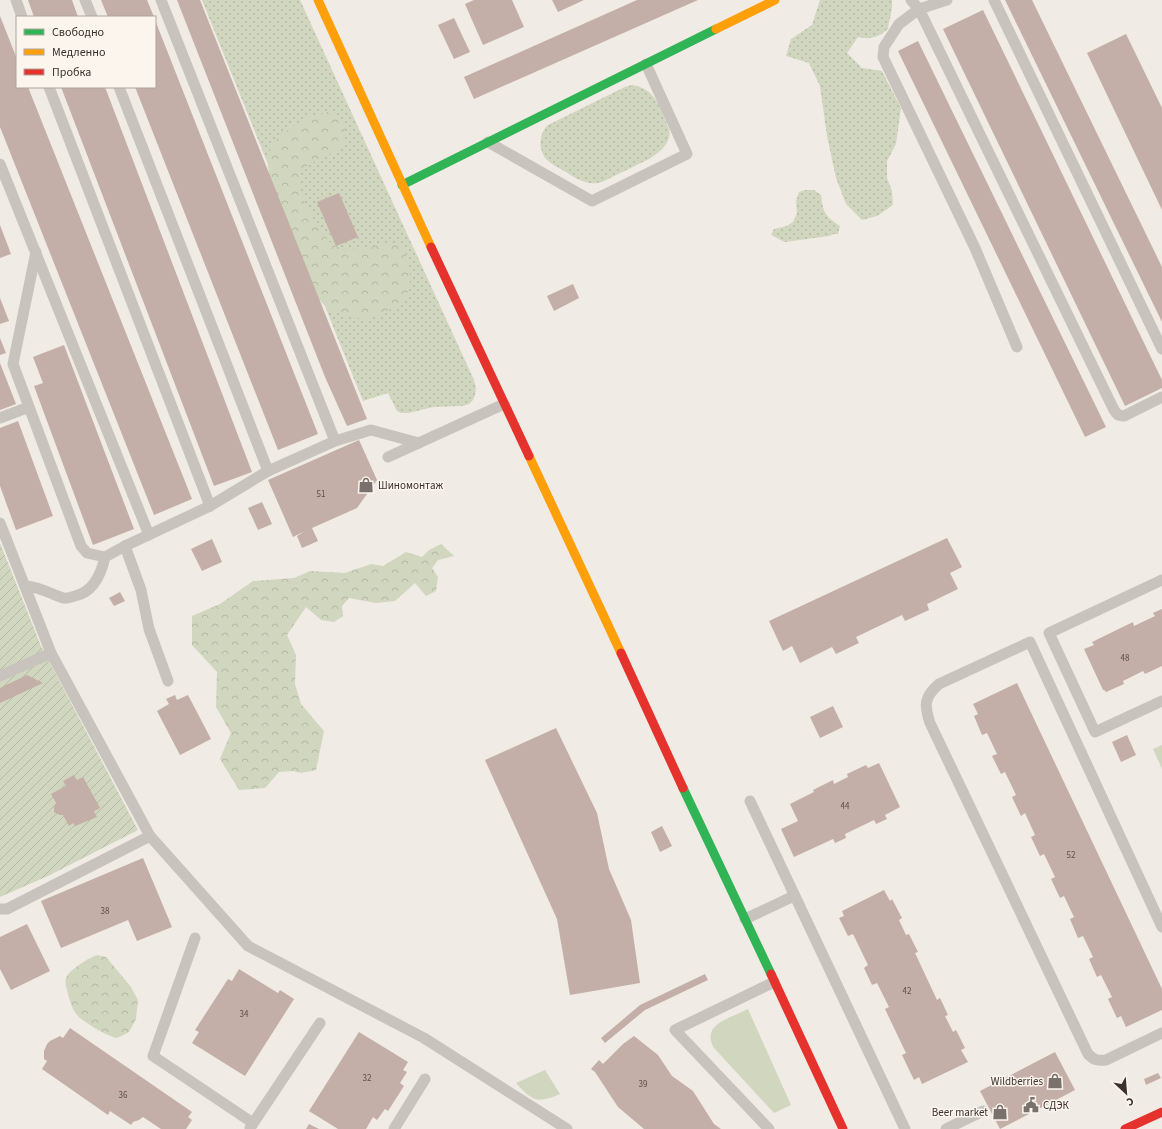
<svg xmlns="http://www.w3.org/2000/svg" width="1162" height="1129" font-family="'Source Sans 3',sans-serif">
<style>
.grass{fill:url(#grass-dots)}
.forest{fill:url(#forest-crowns)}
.park{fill:#d1d6bf}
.garden{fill:url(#garden-furrows)}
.building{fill:#c3afa7}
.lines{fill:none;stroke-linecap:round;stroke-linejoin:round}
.lane{stroke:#c9c3be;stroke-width:11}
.fast{stroke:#30b455;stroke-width:9}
.slow{stroke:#ff9f0a;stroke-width:9}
.jam{stroke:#e5322d;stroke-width:9}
.labels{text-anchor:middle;stroke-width:3;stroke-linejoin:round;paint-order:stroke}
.number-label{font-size:9px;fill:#5d504a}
.poi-label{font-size:11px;fill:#3b302b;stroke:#fbf5ee;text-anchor:start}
</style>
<defs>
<pattern id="grass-dots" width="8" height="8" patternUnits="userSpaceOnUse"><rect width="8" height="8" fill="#d1d6bf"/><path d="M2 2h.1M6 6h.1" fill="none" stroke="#b4b8a4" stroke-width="1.8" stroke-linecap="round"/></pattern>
<pattern id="forest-crowns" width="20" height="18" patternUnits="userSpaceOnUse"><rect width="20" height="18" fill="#d1d6bf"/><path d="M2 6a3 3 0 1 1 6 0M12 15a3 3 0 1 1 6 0" fill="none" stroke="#b4b8a4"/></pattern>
<pattern id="garden-furrows" width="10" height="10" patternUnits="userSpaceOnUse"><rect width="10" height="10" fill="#d1d6bf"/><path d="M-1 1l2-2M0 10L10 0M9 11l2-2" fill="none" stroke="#b4b8a4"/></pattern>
</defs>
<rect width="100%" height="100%" fill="#f0ebe5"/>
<g class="grass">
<path d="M202 0H300L474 380 476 388 475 395 473 400 469 404 462 406 433 407 409 413H401L397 411 388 393 363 401Z"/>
<path d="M820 0H892C893 11 889 19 888 29 879 37 870 40 858 37L847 53 862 68 882 71 901 108 896 144 887 161V178L892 191 893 205 877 216 862 220 846 204 836 178 827 136 820 86 809 63 786 56 791 39 812 25Z"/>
<path d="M632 85C657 89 660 109 669 129 672 143 660 152 649 159L602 182C587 186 577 179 564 171 558 167 551 164 546 159 538 149 539 133 548 125L625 87Z"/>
<path d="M805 190H814L821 195C823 213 825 216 840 226L838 234H834L829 236 785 242 771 235 774 229 787 226 793 222 797 213 796 201 799 192Z"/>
</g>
<g class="forest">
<path d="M328 112C337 116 343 120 345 129 351 160 304 154 299 178 296 192 314 218 320 230 332 251 350 252 372 247 379 245 386 241 393 243 411 247 414 282 406 296 399 306 386 312 375 316 372 317 368 319 366 319 356 319 331 312 324 305 307 288 300 263 291 241 282 217 259 169 272 145 277 137 284 133 291 128 301 120 315 114 328 112Z"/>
<path d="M441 544 454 556 438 560 432 568 438 577 436 591 426 596 415 583 395 601 376 603 349 598 342 606 343 616 334 622 321 620 306 607 287 635 296 655 295 684 301 704 324 731 316 770 301 773 293 771 279 772 265 788 239 790 220 759 231 733 216 707 217 672 192 645V616L220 604 253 581 294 578 310 571 345 573 371 564 383 566 406 552 422 557 429 550Z"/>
<path d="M97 955 106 957 131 987 138 1000 136 1019 129 1032 117 1038C107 1036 85 1023 78 1016 72 1010 69 998 67 990 66 987 65 982 66 978 69 970 89 958 97 955Z"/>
</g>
<g class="park">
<path d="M1162 745V769L1153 749Z"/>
<path d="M748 1009 791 1105 774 1113 714 1048C700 1024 731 1018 748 1009Z"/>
<path d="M545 1070 560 1094C537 1104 532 1101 516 1083Z"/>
</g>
<path class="garden" d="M0 543 41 646 138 830 48 876 0 897Z"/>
<g class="building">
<path d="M28 0H72L78 17H34Z"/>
<path d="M101 0H147L154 17H108Z"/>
<path d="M177 0H200L367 419 347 426 325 377Z"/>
<path d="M474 0H512L524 27 483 45 465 4Z"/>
<path d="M552 0H584L558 12Z"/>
<path d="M637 0H698L474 99 464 77Z"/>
<path d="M1005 0H1032L1162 267V322Z"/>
<path d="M983 10 1162 380V388L1125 406 943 29Z"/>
<path d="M0 16 17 59V87H28L192 499 154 515 0 127Z"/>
<path d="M454 18 470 52 454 59 438 25Z"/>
<path d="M155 20 318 434 278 450 135 87H155Z"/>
<path d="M1126 34 1162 108V210L1087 53Z"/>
<path d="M918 41 1106 427 1085 437 898 51Z"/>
<path d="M61 87H105L252 472 214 486Z"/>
<path d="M339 193 358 237 336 246 317 202Z"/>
<path d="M0 225 11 254 0 258Z"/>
<path d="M573 284 579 298 554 311 547 296Z"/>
<path d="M0 298 9 321 0 324Z"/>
<path d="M0 338 6 353 0 355Z"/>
<path d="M64 345 134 529 93 545 34 386 43 383 33 357Z"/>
<path d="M0 363 16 404 0 410Z"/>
<path d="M18 421 53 516 16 530 0 486V428Z"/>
<path d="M359 440 377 480 357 508 312 528 318 541 302 548 297 536 305 531 293 537 268 480Z"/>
<path d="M262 502 272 524 258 530 248 508Z"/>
<path d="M947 538 962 567 950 573 958 589 927 604 929 610 905 621 902 615 856 637 859 643 836 654 832 647 800 663 792 646 783 651 769 621Z"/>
<path d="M212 539 222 562 202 571 191 549Z"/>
<path d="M120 592 125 601 114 606 109 598Z"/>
<path d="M1162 609V666L1145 674 1143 671 1123 681 1124 684 1106 692 1104 690H1103L1084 649 1094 645 1092 642 1133 622 1134 626 1155 616 1153 613Z"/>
<path d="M27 675 43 683 0 703V688Z"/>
<path d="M1017 683 1162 989V1010L1126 1027 1121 1016 1117 1018 1108 999 1112 997 1101 975 1097 977 1089 959 1093 957 1083 936 1078 938 1070 919 1074 917 1064 896 1060 898 1051 879 1055 877 1044 854 1040 856 1031 837 1035 835 1025 813 1021 816 1012 797 1016 795 1005 772 1001 774 992 756 997 754 987 733 982 735 974 716 978 714 973 704Z"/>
<path d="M175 695 177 700 188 695 211 739 180 755 157 711 169 704 166 699Z"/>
<path d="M833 706 843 727 820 738 810 717Z"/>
<path d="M556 728 597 813 609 869 631 920 640 983 570 995 557 919 485 760Z"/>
<path d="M1127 735 1136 755 1121 762 1112 742Z"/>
<path d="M879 763 900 807 885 815 887 819 876 824 874 820 845 834 846 838 835 843 833 839 794 857 781 829 798 821 790 804 814 792 813 790 833 780 834 784 848 777 847 774 866 765 868 768Z"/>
<path d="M74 775 77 780 83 777 100 808 94 811 97 817 75 826 73 823 69 826 63 815H60L54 812V807L56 803 51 794 66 786 63 781Z"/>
<path d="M662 826 672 846 660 852 651 832Z"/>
<path d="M143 858 172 927 137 941 128 920 61 948 41 901Z"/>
<path d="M884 890 890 901 892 899 902 918 899 920 906 935 909 934 918 952 915 953 937 1000 940 998 948 1015 945 1016 953 1032 956 1030 965 1048 961 1050 968 1062 922 1084 919 1077 914 1080 902 1055 906 1053 885 1009 889 1007 877 983 872 985 864 968 868 965 853 934 848 936 839 918 844 916 842 911Z"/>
<path d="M27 924 50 971 11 990 0 969V937Z"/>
<path d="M239 969 278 993 280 990 294 999 245 1076 192 1043 199 1032 195 1030 228 979 232 981Z"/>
<path d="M705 974 708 980 645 1010 605 1043 601 1038 640 1005Z"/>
<path d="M70 1028 192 1112 188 1117 192 1120 186 1129H161L143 1117 139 1120 133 1122 131 1125 110 1111 108 1115 42 1069 47 1061 44 1059V1051L47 1044 50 1041 60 1036 63 1038Z"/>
<path d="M359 1032 408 1062 403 1070 407 1072 400 1083 404 1086 388 1111 385 1109 377 1120 373 1117 366 1129H338L309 1111Z"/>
<path d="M634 1036 658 1055 672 1076 693 1091 714 1124 721 1129H644L618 1107 595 1072 591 1069 599 1060 603 1064 623 1044Z"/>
<path d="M1055 1052 1075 1090 1000 1129 980 1091Z"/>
<path d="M1158 1073 1161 1078 1146 1085 1144 1079Z"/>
<path d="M309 1124 319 1129H306Z"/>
</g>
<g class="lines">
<g class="lane">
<path d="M16 0 22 17"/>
<path d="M85 0 92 17"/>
<path d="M161 0 335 441"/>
<path d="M911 0 919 9 1114 410 1118 415 1124 416 1162 397"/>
<path d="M947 0 919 9 899 24 884 47 883 57 975 248 1017 347"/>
<path d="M994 0 1162 349"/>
<path d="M49 87 210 506"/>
<path d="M119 87 268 471"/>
<path d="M488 142 592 201 687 154 646 64"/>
<path d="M0 164 149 535"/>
<path d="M36 252 13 364 81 546 87 553 105 557 125 546 210 506 268 471 335 441 371 430 419 443"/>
<path d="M0 418 29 407"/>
<path d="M388 457 504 404"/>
<path d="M0 523 51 653 150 836 248 946 424 1038 567 1129"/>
<path d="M125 546 141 590 149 629 168 681"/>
<path d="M1162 580 1049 633 1095 732 1162 701"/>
<path d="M25 586C40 587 49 593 63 598 67 599 71 597 75 596 93 592 101 575 105 557"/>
<path d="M0 676 51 653"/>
<path d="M750 801 905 1129"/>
<path d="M0 909H7L150 836"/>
<path d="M745 919 794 896"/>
<path d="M1162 927 1030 642 939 684C924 697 924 705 930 723L1088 1054C1094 1060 1097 1061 1106 1060L1162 1033"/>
<path d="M195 938 153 1056 253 1123"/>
<path d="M250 1128 320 1023"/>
<path d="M394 1129 425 1079"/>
<path d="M769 1129 675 1030 774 982"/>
<path d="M946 1129 983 1111"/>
</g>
<g class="fast">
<path d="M402 185 716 29"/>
<path d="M683 788 771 974"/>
</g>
<g class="slow">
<path d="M318 0 431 247"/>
<path d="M716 29 775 0"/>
<path d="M529 456 621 653"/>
</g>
<g class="jam">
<path d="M431 247 529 456"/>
<path d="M621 653 683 788"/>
<path d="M771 974 843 1129"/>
<path d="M1125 1129 1162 1112"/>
</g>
</g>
<defs>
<symbol id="shop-bare" viewBox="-9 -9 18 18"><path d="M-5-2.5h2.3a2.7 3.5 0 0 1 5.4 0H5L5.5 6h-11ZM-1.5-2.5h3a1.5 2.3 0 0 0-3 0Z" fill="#7a716c" stroke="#fbf5ee" stroke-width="2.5" paint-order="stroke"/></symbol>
<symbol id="civic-bare" viewBox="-9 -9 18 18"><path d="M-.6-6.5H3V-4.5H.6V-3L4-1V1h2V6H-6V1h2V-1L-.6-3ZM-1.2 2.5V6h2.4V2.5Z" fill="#7a716c" stroke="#fbf5ee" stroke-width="2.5" paint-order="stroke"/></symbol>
</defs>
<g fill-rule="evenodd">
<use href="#shop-bare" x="355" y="474" width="22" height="22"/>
<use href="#shop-bare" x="1044" y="1070" width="22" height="22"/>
<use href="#civic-bare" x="1020" y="1094" width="22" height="22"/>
<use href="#shop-bare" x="989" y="1101" width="22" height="22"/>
</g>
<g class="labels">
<g class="number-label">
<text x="321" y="497">51</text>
<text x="1125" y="661">48</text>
<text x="845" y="809">44</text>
<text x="1071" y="858">52</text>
<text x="105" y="914">38</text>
<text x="907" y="994">42</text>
<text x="244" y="1017">34</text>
<text x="367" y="1081">32</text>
<text x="643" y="1087">39</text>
<text x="123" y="1098">36</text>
</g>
<g class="poi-label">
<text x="378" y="489">Шиномонтаж</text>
<text x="1043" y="1085" text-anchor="end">Wildberries</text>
<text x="1043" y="1109">СДЭК</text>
<text x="988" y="1116" text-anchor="end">Beer market</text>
</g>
</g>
<rect x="16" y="16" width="140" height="72" fill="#fbf5ee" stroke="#aea6a0"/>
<rect x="24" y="29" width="20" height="6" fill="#30b455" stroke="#aea6a0"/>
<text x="52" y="36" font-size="12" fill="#3b302b">Свободно</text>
<rect x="24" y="49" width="20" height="6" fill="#ff9f0a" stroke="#aea6a0"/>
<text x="52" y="56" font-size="12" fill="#3b302b">Медленно</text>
<rect x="24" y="69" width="20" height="6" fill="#e5322d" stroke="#aea6a0"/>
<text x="52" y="76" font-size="12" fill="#3b302b">Пробка</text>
<g transform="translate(1126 1093) rotate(154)" stroke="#fbf5ee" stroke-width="3" paint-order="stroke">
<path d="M0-3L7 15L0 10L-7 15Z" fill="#3b302b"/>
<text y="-6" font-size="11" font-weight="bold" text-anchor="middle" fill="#3b302b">С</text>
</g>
</svg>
